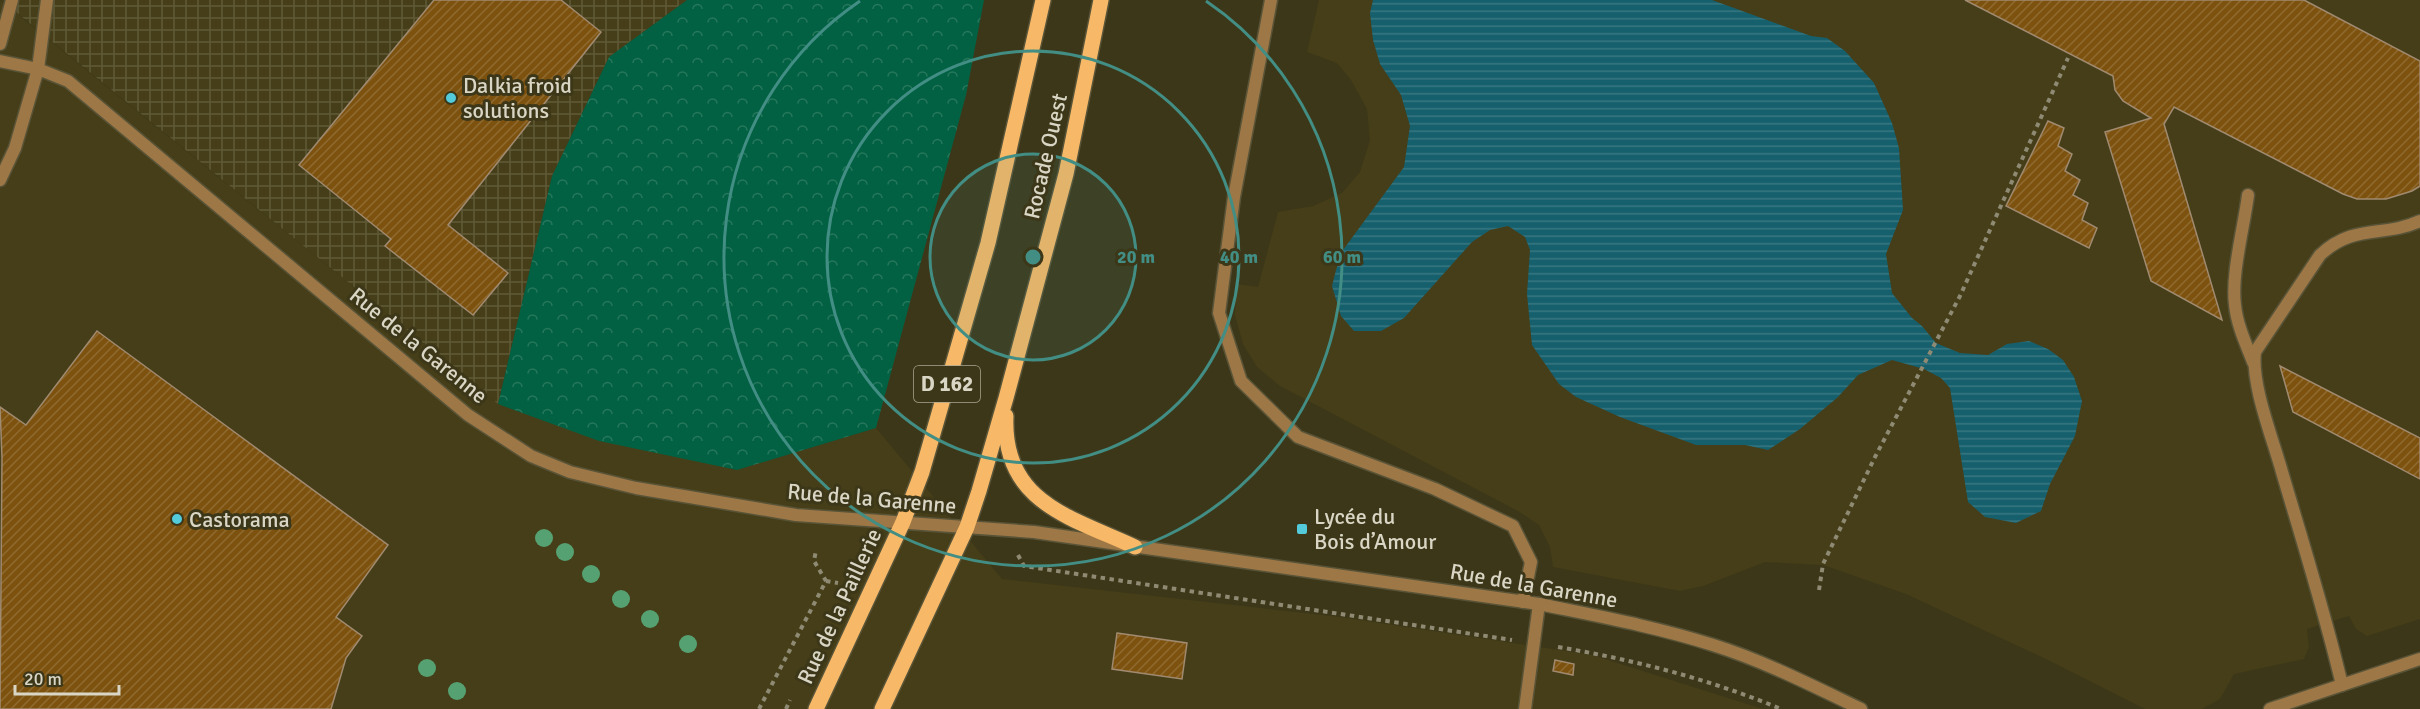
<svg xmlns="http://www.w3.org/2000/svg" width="2420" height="709" font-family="Signika,sans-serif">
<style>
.built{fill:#453e18}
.industrial{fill:url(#industrial-grid)}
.forest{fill:url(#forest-crowns)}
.water{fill:url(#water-rules)}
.building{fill:url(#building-hatch);stroke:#a08a70;stroke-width:1.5}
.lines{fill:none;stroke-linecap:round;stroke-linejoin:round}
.service-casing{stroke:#595438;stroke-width:15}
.minor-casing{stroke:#595438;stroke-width:15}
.primary-casing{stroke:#595438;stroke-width:18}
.path{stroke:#8f8a73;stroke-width:4;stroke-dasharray:4.5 4.5;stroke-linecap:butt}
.service{stroke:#9d7746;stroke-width:12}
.minor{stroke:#9d7746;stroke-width:12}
.primary{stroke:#f7b968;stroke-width:15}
.tree{fill:#56a172}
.ring{fill:none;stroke:#428e84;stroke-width:3}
.poi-dot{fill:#53cbda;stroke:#3d3719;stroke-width:2}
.labels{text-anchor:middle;stroke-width:6;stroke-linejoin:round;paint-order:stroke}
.shield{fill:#3d3719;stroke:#aaa691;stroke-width:1.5}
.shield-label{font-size:21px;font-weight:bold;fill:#d9d6c5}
.poi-label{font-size:22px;fill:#d9d6c5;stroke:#3d3719;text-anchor:start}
.street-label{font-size:22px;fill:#d9d6c5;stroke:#3d3719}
.centre{fill:#428e84;stroke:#3d3719;stroke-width:3}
.ring-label{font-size:18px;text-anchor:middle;font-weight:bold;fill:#428e84;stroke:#3d3719;stroke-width:6;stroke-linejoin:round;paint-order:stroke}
</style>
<defs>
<pattern id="industrial-grid" width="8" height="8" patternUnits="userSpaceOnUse" patternTransform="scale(1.5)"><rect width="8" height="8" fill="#453e18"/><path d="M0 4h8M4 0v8" fill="none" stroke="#5f5938"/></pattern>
<pattern id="forest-crowns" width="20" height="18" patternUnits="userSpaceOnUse" patternTransform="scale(1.5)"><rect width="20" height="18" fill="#026142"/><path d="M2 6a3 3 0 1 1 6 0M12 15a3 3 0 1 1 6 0" fill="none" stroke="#26775c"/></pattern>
<pattern id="water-rules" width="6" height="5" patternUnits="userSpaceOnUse" patternTransform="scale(1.5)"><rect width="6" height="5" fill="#16606e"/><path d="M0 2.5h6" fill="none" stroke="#377681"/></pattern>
<pattern id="building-hatch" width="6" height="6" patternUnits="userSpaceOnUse" patternTransform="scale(1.5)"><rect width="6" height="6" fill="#7d520f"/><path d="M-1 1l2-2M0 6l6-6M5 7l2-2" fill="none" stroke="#8f6a30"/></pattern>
</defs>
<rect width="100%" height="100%" fill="#3d3719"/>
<g class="built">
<path d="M0 0 498 404 736 470 876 428 1002 579 1340 617 1592 655 1763 709H0Z"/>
<path d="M1319 0H2420V619L2367 636 2356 629 2349 616 2307 629 2309 647 2304 659 2234 674 2220 699 2202 709H2145L2046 659 1906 594 1823 565 1765 562 1703 586 1680 591 1553 567 1550 547 1539 525 1518 511 1280 386 1257 367 1243 344 1235 315 1237 284 1258 287 1278 212 1313 206 1342 193 1360 172 1370 140 1367 109 1351 80 1337 63 1307 52Z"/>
</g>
<path class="industrial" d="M1 0H687L609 57 552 176 498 404Z"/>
<path class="forest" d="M687 0H984L966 95 876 428 737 470 599 441 498 404 552 176 609 57Z"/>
<path class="water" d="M1373 0H1712L1811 36 1827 38 1845 51 1874 83 1892 123 1899 148 1903 210 1886 254 1892 293 1912 318 1922 326 1936 343 1960 353 1988 355 2007 344 2029 341 2048 349 2063 360 2074 377 2082 401 2075 436 2050 484 2041 511 2016 523 1985 517 1968 502 1950 388 1941 378 1924 369 1892 360 1858 375 1838 397 1800 429 1768 450 1745 445H1696L1620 417 1576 397 1559 384 1532 345 1527 294 1530 250 1525 237 1508 226 1490 230 1472 242 1404 318 1381 331H1354L1341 316 1332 286 1336 270 1343 250 1404 167 1410 126 1401 95 1380 64 1373 40 1370 13Z"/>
<g class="building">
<path d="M434 0H561L601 32 448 225 508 273 473 315 385 246 391 239 299 165Z"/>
<path d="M1965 0H2304L2420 61V186L2412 191 2386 199H2357L2343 194 2174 107 2164 124 2222 320 2151 281 2105 132 2151 118 2123 101 2115 90 2113 76Z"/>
<path d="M2048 121 2064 128 2058 146 2072 154 2065 171 2080 180 2073 195 2088 203 2082 220 2097 228 2089 248 2006 206Z"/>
<path d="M97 331 388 545 336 617 362 636 346 658 331 709H0L2 458 0 407 26 425Z"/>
<path d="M2280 366 2420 438V479L2293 412Z"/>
<path d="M1117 633 1187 643 1182 679 1112 669Z"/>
<path d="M1555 660 1574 664 1573 675 1553 671Z"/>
</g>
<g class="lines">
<defs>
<g id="service">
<path d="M1271 0 1234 197 1219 313 1241 381 1298 437 1435 489 1513 526 1531 562 1523 602"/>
<path d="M2248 195C2244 227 2231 274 2235 305 2237 325 2246 344 2253 362"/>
<path d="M2342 685C2325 613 2303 543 2282 472 2273 439 2251 385 2255 352L2320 255C2354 223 2383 238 2420 221"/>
<path d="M1525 709 1539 604"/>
<path d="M2270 709 2420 659"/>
</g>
<g id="minor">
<path d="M0 44 12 0"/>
<path d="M0 61 38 69 68 81 468 415 531 456 570 472 636 488 796 515 1034 532 1539 604C1597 616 1657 627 1713 645 1764 661 1813 686 1861 709"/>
<path d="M0 180 15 148 38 69 47 0"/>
</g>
<g id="primary">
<path d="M1006 416C1002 502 1070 517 1135 547"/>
<path d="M816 709 903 522 922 472 988 243 1043 0"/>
<path d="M882 709 967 527 979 491 1006 398 1066 174 1101 0"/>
</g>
</defs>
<use href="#service" class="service-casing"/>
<use href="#minor" class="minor-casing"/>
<use href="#primary" class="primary-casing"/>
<g class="path">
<path d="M1018 555 1024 566 1512 640"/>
<path d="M826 581 838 583"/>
<path d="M1819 590 1823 564 1875 457 1960 296 2068 58"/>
<path d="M1558 647C1635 660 1709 679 1781 709"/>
<path d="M759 709 826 581 814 561 816 550"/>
<path d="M786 709 790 700"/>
</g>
<use href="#service" class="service"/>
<use href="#minor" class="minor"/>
<use href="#primary" class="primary"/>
</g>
<g class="tree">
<circle cx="544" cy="538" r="9"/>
<circle cx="565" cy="552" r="9"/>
<circle cx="591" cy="574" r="9"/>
<circle cx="621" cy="599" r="9"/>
<circle cx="650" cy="619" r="9"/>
<circle cx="688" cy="644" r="9"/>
<circle cx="427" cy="668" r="9"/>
<circle cx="457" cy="691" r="9"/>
</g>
<circle cx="1033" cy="257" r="103" fill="#428e84" fill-opacity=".12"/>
<g class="ring">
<circle cx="1033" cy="257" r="103"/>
<circle cx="1033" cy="257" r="206"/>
<path d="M1206 1A309 309 0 1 1 860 1"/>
</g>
<g class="poi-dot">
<circle cx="451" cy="98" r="6"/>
<circle cx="177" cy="519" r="6"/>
<rect x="1296" y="523" width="12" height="12" rx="3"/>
</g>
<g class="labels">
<rect class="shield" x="914" y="366" width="66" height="36" rx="4.5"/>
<g class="shield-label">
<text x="947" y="391">D 162</text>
</g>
<g class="poi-label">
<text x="463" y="93">Dalkia froid<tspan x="463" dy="25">solutions</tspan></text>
<text x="1314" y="524">Lycée du<tspan x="1314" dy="25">Bois d’Amour</tspan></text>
<text x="189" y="527">Castorama</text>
</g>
<g class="street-label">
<text transform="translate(1045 156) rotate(-77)" y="8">Rocade Ouest</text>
<text transform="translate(419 345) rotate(39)" y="8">Rue de la Garenne</text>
<text transform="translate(872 498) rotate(5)" y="8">Rue de la Garenne</text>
<text transform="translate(1534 585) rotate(10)" y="8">Rue de la Garenne</text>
<text transform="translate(839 606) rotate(-65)" y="8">Rue de la Paillerie</text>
</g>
</g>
<circle cx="1033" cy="257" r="9" class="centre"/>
<g class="ring-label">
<text x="1136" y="263">20 m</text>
<text x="1239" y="263">40 m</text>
<text x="1342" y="263">60 m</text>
</g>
<path d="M15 685v9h104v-9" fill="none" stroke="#d9d6c5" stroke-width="3"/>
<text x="24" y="685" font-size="18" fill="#d9d6c5" stroke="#3d3719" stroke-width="4.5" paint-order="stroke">20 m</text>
</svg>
